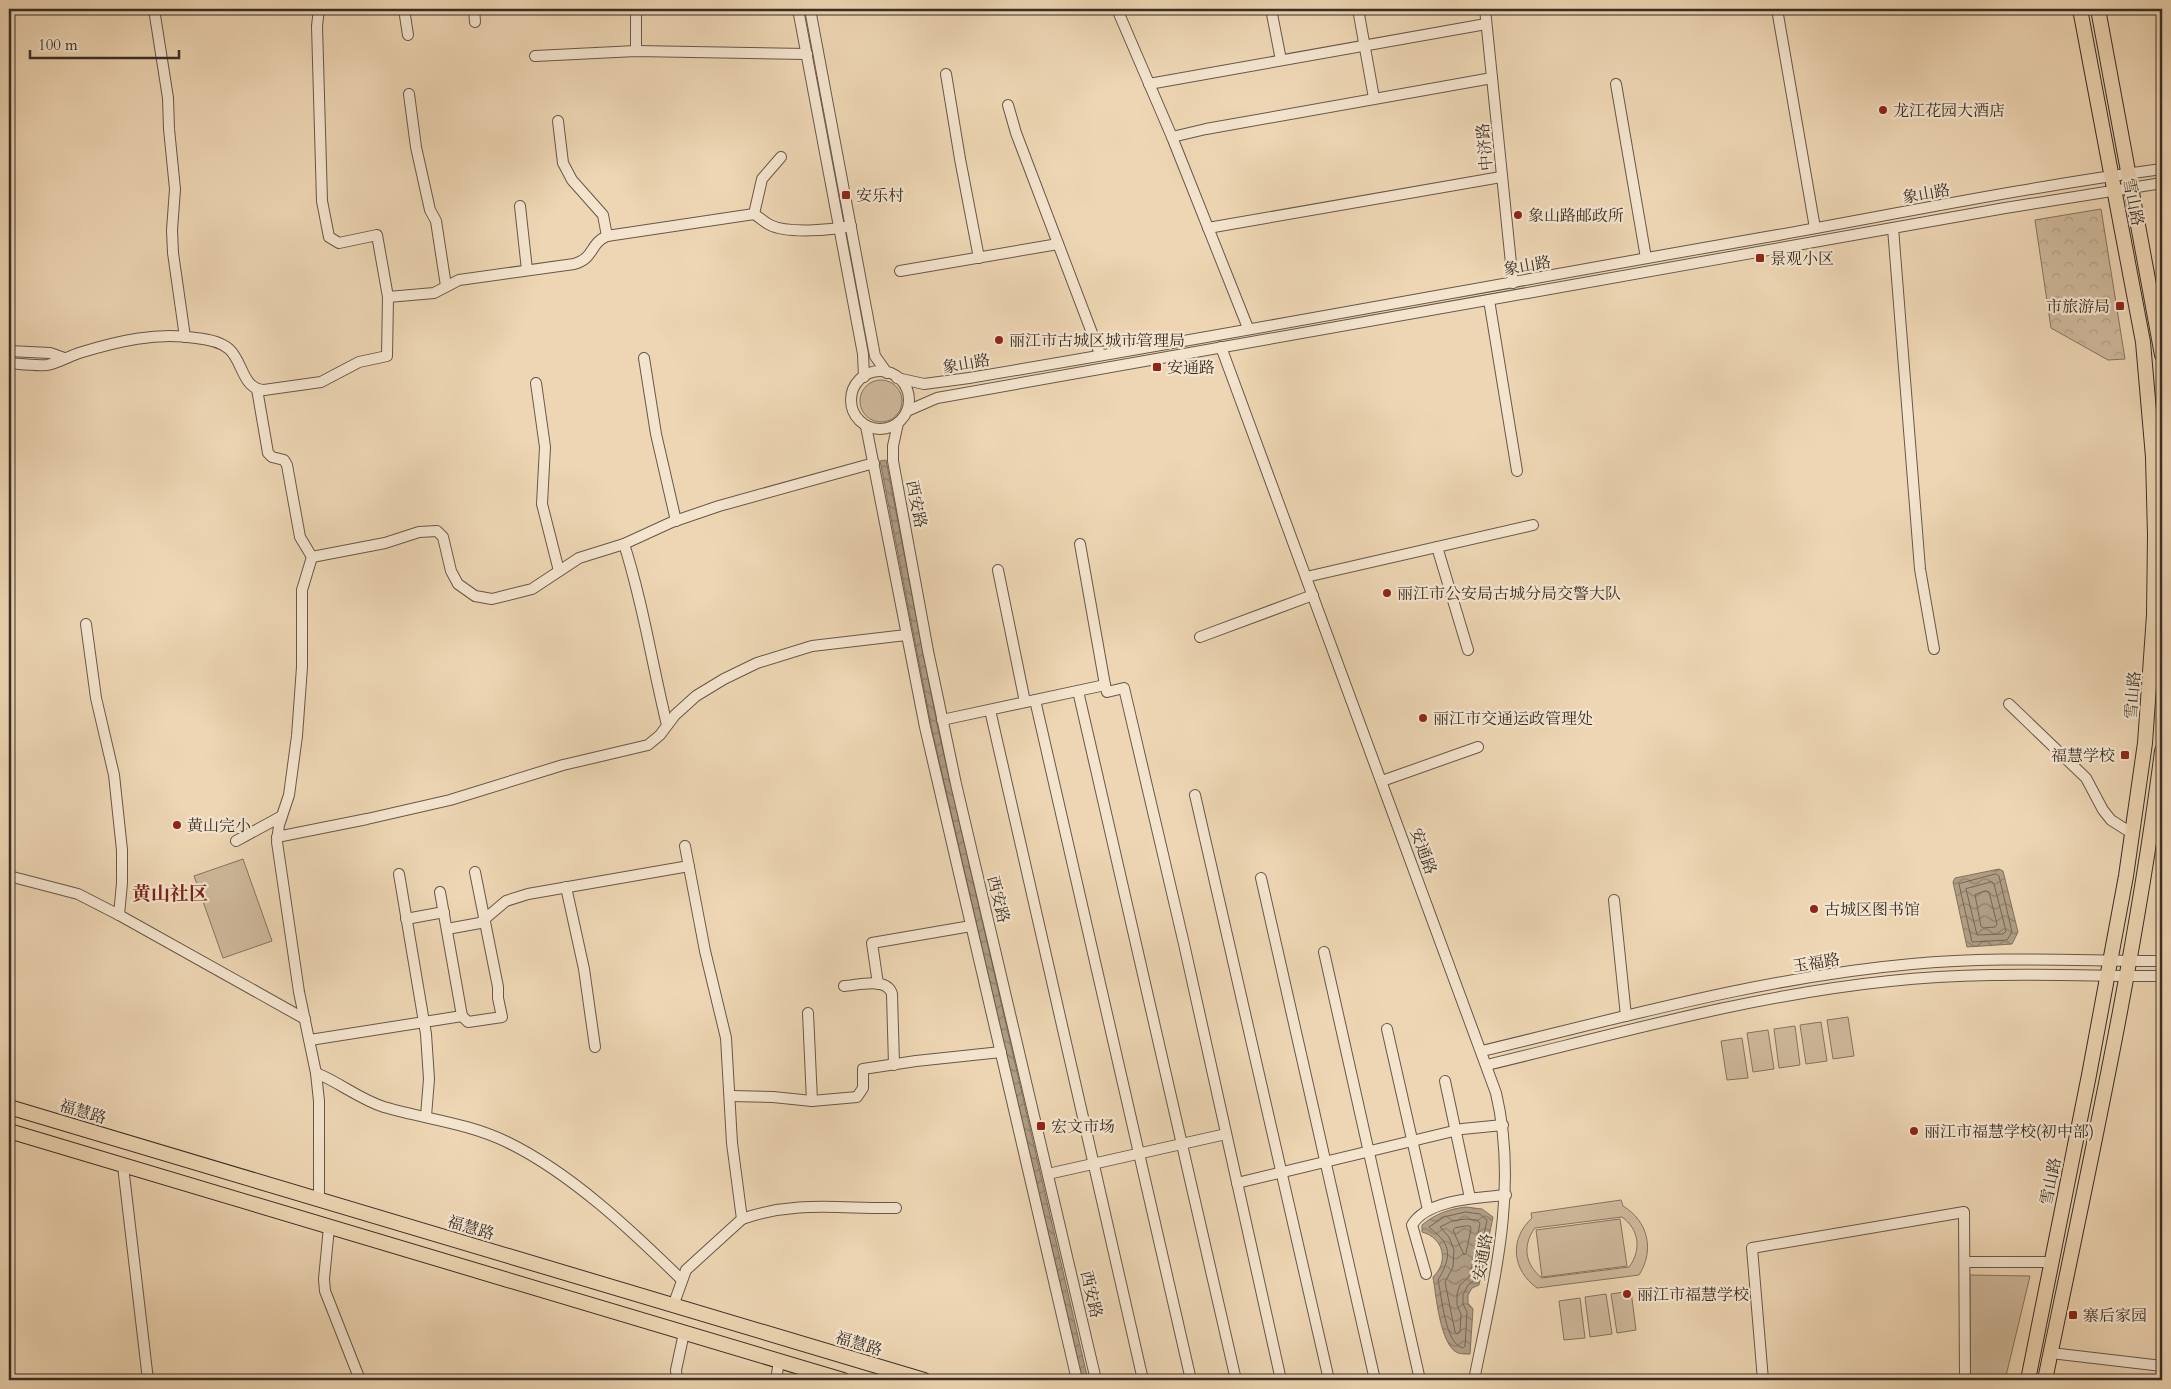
<svg xmlns="http://www.w3.org/2000/svg" width="2171" height="1389" font-family="Cardo,'Noto Serif SC',serif">
<style>
.grass{fill:#cfb99c;stroke:#847461;fill-rule:evenodd}
.park{fill:url(#park-crowns);stroke:#847461}
.water{fill:url(#water-waves);stroke:#80715e}
.lines{fill:none;stroke-linecap:round;stroke-linejoin:round}
.shore{stroke:#746655;stroke-width:1}
.minor-casing{stroke:#66584a;stroke-width:12}
.major-casing{stroke:#382e26;stroke-width:16}
.minor{stroke:#f4e4ce;stroke-width:10}
.major{stroke:#eed6b4;stroke-width:14}
.poi-dot{fill:#8f2418;stroke:#f4e4ce;stroke-width:2}
.labels{text-anchor:middle;stroke-width:4.5;stroke-linejoin:round;paint-order:stroke}
.poi-label{font-size:16px;fill:#382e26;stroke:#f4e4ce;text-anchor:start}
.street-label{font-size:16px;fill:#382e26;stroke:#f4e4ce}
.quarter-label{font-size:19px;font-weight:bold;fill:#7a1f14;stroke:#f4e4ce}
</style>
<defs>
<pattern id="park-crowns" width="20" height="18" patternUnits="userSpaceOnUse" patternTransform="scale(1.25)"><rect width="20" height="18" fill="#cfb99c"/><path d="M2 6a3 3 0 1 1 6 0M12 15a3 3 0 1 1 6 0" fill="none" stroke="#b29f86"/></pattern>
<pattern id="water-waves" width="16" height="10" patternUnits="userSpaceOnUse" patternTransform="scale(1.25)"><rect width="16" height="10" fill="#b09d84"/><path d="M0 5q4-4 8 0t8 0" fill="none" stroke="#90806c"/></pattern>
</defs>
<rect width="100%" height="100%" fill="#eed6b4"/>
<filter id="stains"><feTurbulence type="fractalNoise" baseFrequency=".004" numOctaves="4"/><feColorMatrix values="0 0 0 0 .2 0 0 0 0 .09 0 0 0 0 .02 0 0 0 .5 -.17"/></filter>
<radialGradient id="worn" r=".72"><stop offset=".6" stop-color="#630" stop-opacity="0"/><stop offset="1" stop-color="#630" stop-opacity=".3"/></radialGradient>
<g class="grass">
<circle cx="881" cy="401" r="21"/>
<path d="M243 859 272 941 223 958 194 876Z"/>
<path d="M1848 1017 1854 1056 1833 1059 1827 1020Z"/>
<path d="M1821 1022 1827 1061 1806 1064 1800 1025Z"/>
<path d="M1795 1026 1800 1065 1779 1068 1774 1029Z"/>
<path d="M1768 1030 1774 1069 1753 1072 1747 1033Z"/>
<path d="M1742 1038 1748 1078 1727 1080 1721 1041Z"/>
<path d="M1621 1200 1623 1206C1648 1221 1655 1250 1639 1275L1537 1288C1512 1270 1509 1239 1532 1218L1531 1213ZM1622 1217C1639 1229 1642 1250 1629 1267L1542 1278C1525 1265 1522 1245 1535 1228Z"/>
<path d="M1620 1219 1627 1266 1542 1277 1536 1230Z"/>
<path d="M1970 1275 2030 1276 2005 1380H1970Z"/>
<path d="M1631 1291 1636 1330 1617 1333 1611 1294Z"/>
<path d="M1606 1294 1612 1334 1590 1337 1585 1297Z"/>
<path d="M1580 1298 1585 1338 1564 1340 1559 1301Z"/>
</g>
<path class="park" d="M2101 209 2125 359 2108 360 2051 328 2035 220Z"/>
<g class="water">
<path d="M886 460 938 729 1088 1380H1081L932 730 880 461Z"/>
<path d="M1999 869 2003 871 2018 932 2012 944 1967 947 1953 882 1955 878Z"/>
<path d="M1466 1207 1482 1209 1493 1217 1479 1285 1472 1288 1468 1295V1303L1473 1309 1470 1354C1466 1354 1461 1354 1458 1353 1440 1346 1436 1294 1433 1277 1449 1262 1444 1238 1422 1232V1225C1435 1214 1449 1209 1466 1207Z"/>
</g>
<g class="lines">
<g class="shore">
<path d="M1996 874 1999 876 2012 932 2007 940 1972 942 1959 884Z"/>
<path d="M1992 882 1994 884 2006 931 2003 934 1977 935 1966 889Z"/>
<path d="M1986 891 1989 892 1997 924 1995 927 1983 928 1981 926 1975 895Z"/>
<path d="M1466 1212 1480 1214 1487 1220 1475 1280 1468 1285 1463 1295V1304L1467 1312 1465 1346 1463 1348C1445 1344 1442 1297 1438 1280 1447 1265 1454 1249 1438 1235 1435 1232 1432 1230 1429 1227L1444 1217Z"/>
<path d="M1466 1219 1477 1220 1480 1223 1470 1276 1460 1285 1457 1294V1305L1461 1314 1460 1332 1457 1334 1455 1332 1445 1282 1453 1267 1454 1250 1449 1237 1440 1227 1452 1221Z"/>
<path d="M1466 1226H1470L1471 1229 1466 1253 1464 1255 1453 1230 1455 1228Z"/>
</g>
<defs>
<g id="minor">
<path d="M154 9 168 98 169 129 175 189 172 230 173 253 185 337"/>
<path d="M404 9 408 35"/>
<path d="M474 9 475 22"/>
<path d="M636 9V51"/>
<path d="M798 9 863 354 864 377"/>
<path d="M810 9 875 356 887 373"/>
<path d="M1117 9 1172 137 1248 328"/>
<path d="M1271 9 1281 60"/>
<path d="M1358 9 1374 98"/>
<path d="M1485 9 1513 283"/>
<path d="M1777 9 1815 228"/>
<path d="M535 56 636 51 807 54"/>
<path d="M946 74 960 159 979 258"/>
<path d="M1149 84 1486 24"/>
<path d="M1616 84 1646 258"/>
<path d="M409 94 416 147 430 210 436 221 446 286"/>
<path d="M1008 105 1016 133 1100 354"/>
<path d="M558 121 563 163 572 180 603 215 607 236"/>
<path d="M1172 137 1206 129 1492 78"/>
<path d="M520 206 527 270"/>
<path d="M754 214 762 179 781 157"/>
<path d="M1208 228 1501 177"/>
<path d="M1893 228 1920 569 1934 649"/>
<path d="M900 271 1058 244"/>
<path d="M388 297 434 293 459 280 574 264C595 258 589 244 607 236L754 214C759 217 764 222 770 225 788 234 831 230 851 226"/>
<path d="M1489 300 1517 471"/>
<path d="M1221 347 1496 1093C1519 1190 1493 1285 1474 1380"/>
<path d="M9 351 50 353 64 358"/>
<path d="M644 358 656 434 676 521"/>
<path d="M9 363C21 364 35 366 47 365 55 364 70 356 79 353 118 341 156 332 196 338 206 339 221 342 229 349 243 361 242 389 264 390L321 382 359 362 387 356 388 297 377 235 339 243 329 237 322 201 317 26 319 9"/>
<circle cx="880" cy="400" r="29"/>
<path d="M897 378 924 384 969 378C1239 333 1508 282 1778 235 1906 212 2033 186 2162 169"/>
<path d="M536 383 545 447 542 504 559 571"/>
<path d="M257 389 268 453 272 457 284 460 287 465 300 537 312 557"/>
<path d="M907 411 937 398 2005 208 2162 183"/>
<path d="M898 423 893 446V461L928 651 956 784 1096 1380"/>
<path d="M866 426 925 727 1077 1380"/>
<path d="M624 544C643 603 652 664 667 725"/>
<path d="M1080 544 1105 685"/>
<path d="M1437 547 1468 650"/>
<path d="M312 557 302 590V667L297 736 289 795 279 825 277 842 299 992 316 1073 319 1101V1200"/>
<path d="M312 557 385 543 419 532 437 531 443 537 451 571 458 584 475 596 492 599 532 589 579 558 624 544 672 522 719 506 874 463"/>
<path d="M998 570 1025 702"/>
<path d="M1306 577 1533 525"/>
<path d="M86 624 96 698 114 775 122 850V883L119 915"/>
<path d="M1200 637 1313 595"/>
<path d="M1078 691 1236 1380"/>
<path d="M1035 700 1191 1380"/>
<path d="M2009 704 2086 778 2103 810 2111 820 2133 834"/>
<path d="M990 710 1143 1380"/>
<path d="M942 720 1105 685 1107 692 1124 688 1184 944 1281 1380"/>
<path d="M1382 781 1478 747"/>
<path d="M1195 795 1329 1380"/>
<path d="M277 837 367 819 450 800 563 765 648 745 660 735 675 715 696 696 724 679 757 663 812 646 906 635"/>
<path d="M236 841 282 816"/>
<path d="M399 874 426 1034 429 1079 426 1116"/>
<path d="M9 876 78 894 119 915 305 1019"/>
<path d="M1261 878 1375 1380"/>
<path d="M566 887 584 969 595 1047"/>
<path d="M1614 900 1626 1016"/>
<path d="M406 919 444 912"/>
<path d="M447 929 480 923 506 901 528 894 689 866"/>
<path d="M1324 952 1420 1380"/>
<path d="M878 984 872 943 971 926"/>
<path d="M844 986C859 985 887 977 892 994L894 1065"/>
<path d="M808 1013 812 1101"/>
<path d="M462 1016 468 1022 502 1017 498 998V987L475 872"/>
<path d="M1387 1029 1428 1210"/>
<path d="M310 1040 462 1016 440 892"/>
<path d="M1482 1051C1624 1017 1766 977 1912 964 1995 956 2079 961 2162 961"/>
<path d="M1487 1065C1620 1033 1753 995 1890 981 1980 971 2072 976 2162 976"/>
<path d="M316 1073C339 1082 359 1099 384 1107 425 1119 468 1123 507 1142 571 1173 632 1231 682 1280"/>
<path d="M1445 1081 1470 1198"/>
<path d="M731 1096 773 1097 812 1101 857 1097 863 1088V1069L916 1061 1001 1052"/>
<path d="M123 1166 148 1380"/>
<path d="M1048 1174 1226 1134"/>
<path d="M1237 1183 1462 1129 1503 1125"/>
<path d="M742 1219C797 1200 840 1209 896 1208"/>
<path d="M329 1227 324 1279 325 1291 360 1380"/>
<path d="M1965 1262H2051"/>
<path d="M1426 1274 1412 1225C1427 1199 1479 1198 1506 1195"/>
<path d="M673 1306 686 1270 742 1219 732 1143 726 1038 705 951 685 846"/>
<path d="M2051 1353 2162 1366"/>
<path d="M677 1380 676 1370 684 1333"/>
<path d="M776 1380 779 1361"/>
<path d="M1763 1380 1752 1248 1964 1212 1965 1380"/>
</g>
<g id="major">
<path d="M2098 9 2162 355"/>
<path d="M9 1107 924 1380"/>
<path d="M9 1131 843 1380"/>
<path d="M2028 1380 2089 1075 2126 876 2145 743 2154 615 2155 535 2153 457 2143 342 2080 9"/>
<path d="M2045 1380C2088 1171 2135 962 2162 751"/>
</g>
</defs>
<use href="#minor" class="minor-casing"/>
<use href="#major" class="major-casing"/>
<use href="#minor" class="minor"/>
<use href="#major" class="major"/>
</g>
<g class="poi-dot">
<circle cx="1883" cy="110" r="5"/>
<rect x="841" y="190" width="10" height="10" rx="2.5"/>
<circle cx="1518" cy="215" r="5"/>
<rect x="1755" y="253" width="10" height="10" rx="2.5"/>
<rect x="2115" y="301" width="10" height="10" rx="2.5"/>
<circle cx="999" cy="340" r="5"/>
<rect x="1152" y="362" width="10" height="10" rx="2.5"/>
<circle cx="1387" cy="593" r="5"/>
<circle cx="1423" cy="718" r="5"/>
<rect x="2120" y="750" width="10" height="10" rx="2.5"/>
<circle cx="177" cy="825" r="5"/>
<circle cx="1814" cy="909" r="5"/>
<rect x="1036" y="1121" width="10" height="10" rx="2.5"/>
<circle cx="1914" cy="1131" r="5"/>
<circle cx="1627" cy="1294" r="5"/>
<rect x="2068" y="1310" width="10" height="10" rx="2.5"/>
</g>
<g class="labels">
<g class="poi-label">
<text x="1893" y="116">龙江花园大酒店</text>
<text x="856" y="201">安乐村</text>
<text x="1528" y="221">象山路邮政所</text>
<text x="1770" y="264">景观小区</text>
<text x="2110" y="312" text-anchor="end">市旅游局</text>
<text x="1009" y="346">丽江市古城区城市管理局</text>
<text x="1167" y="373">安通路</text>
<text x="1397" y="599">丽江市公安局古城分局交警大队</text>
<text x="1433" y="724">丽江市交通运政管理处</text>
<text x="2115" y="761" text-anchor="end">福慧学校</text>
<text x="187" y="831">黄山完小</text>
<text x="1824" y="915">古城区图书馆</text>
<text x="1051" y="1132">宏文市场</text>
<text x="1924" y="1137">丽江市福慧学校(初中部)</text>
<text x="1637" y="1300">丽江市福慧学校</text>
<text x="2083" y="1321">寨后家园</text>
</g>
<g class="street-label">
<text transform="translate(1484 147) rotate(-95)" y="6">中济路</text>
<text transform="translate(1926 193) rotate(-10)" y="6">象山路</text>
<text transform="translate(2134 202) rotate(79)" y="6">雪山路</text>
<text transform="translate(1527 265) rotate(-10)" y="6">象山路</text>
<text transform="translate(966 363) rotate(-10)" y="6">象山路</text>
<text transform="translate(917 504) rotate(79)" y="6">西安路</text>
<text transform="translate(2132 695) rotate(-85)" y="6">雪山路</text>
<text transform="translate(1424 851) rotate(70)" y="6">安通路</text>
<text transform="translate(999 899) rotate(76)" y="6">西安路</text>
<text transform="translate(1816 962) rotate(-9)" y="6">玉福路</text>
<text transform="translate(83 1111) rotate(17)" y="6">福慧路</text>
<text transform="translate(2050 1181) rotate(-78)" y="6">雪山路</text>
<text transform="translate(471 1227) rotate(17)" y="6">福慧路</text>
<text transform="translate(1482 1257) rotate(-80)" y="6">安通路</text>
<text transform="translate(1092 1294) rotate(77)" y="6">西安路</text>
<text transform="translate(859 1343) rotate(17)" y="6">福慧路</text>
</g>
<g class="quarter-label">
<text x="170" y="900">黄山社区</text>
</g>
</g>
<rect width="2171" height="1389" fill="none" stroke="#eed6b4" stroke-width="30"/>
<rect x="10" y="10" width="2151" height="1369" fill="none" stroke="#382e26" stroke-width="2.5"/>
<rect x="15" y="15" width="2141" height="1359" fill="none" stroke="#382e26"/>
<path d="M30 50v8h149v-8" fill="none" stroke="#382e26" stroke-width="2.5"/>
<text x="38" y="50" font-size="15" fill="#382e26" stroke="#f4e4ce" stroke-width="4" paint-order="stroke">100 m</text>
<rect width="100%" height="100%" filter="url(#stains)"/>
<rect width="100%" height="100%" fill="url(#worn)"/>
</svg>
